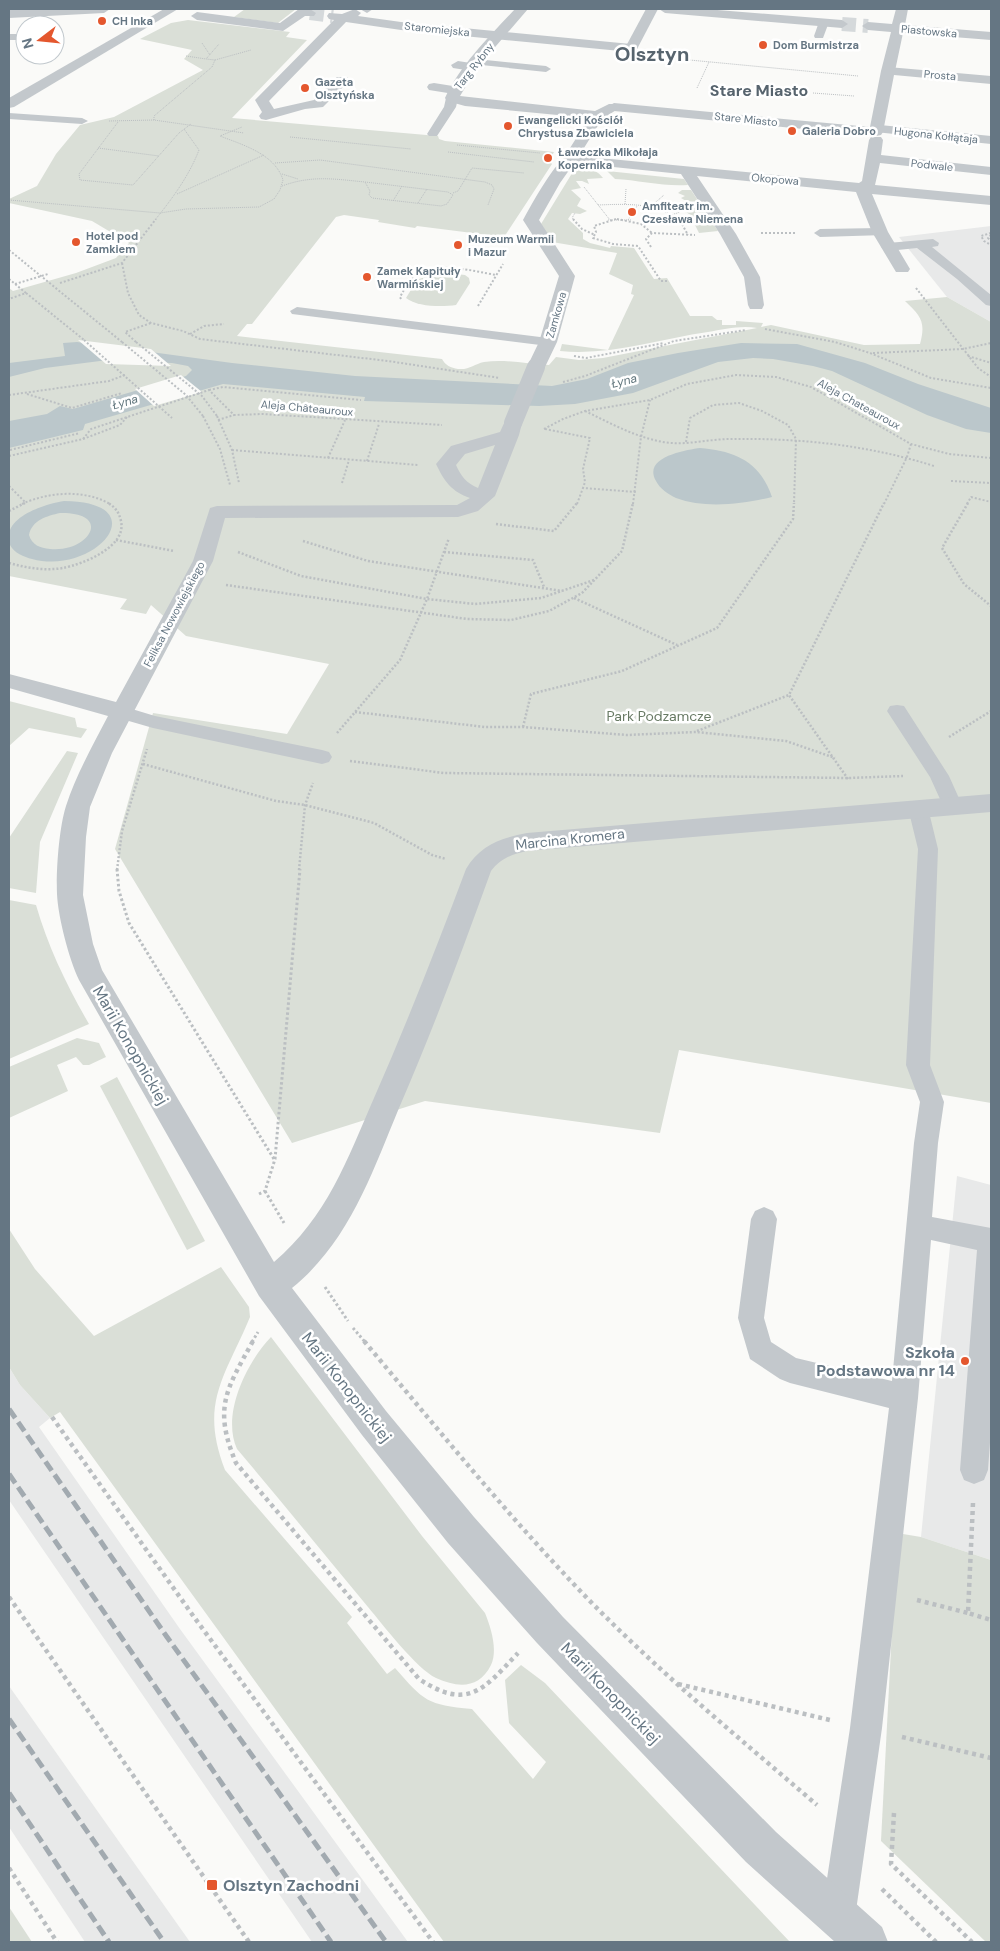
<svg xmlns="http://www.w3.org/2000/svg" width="1000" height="1951" font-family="'DM Sans',sans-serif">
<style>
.built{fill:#e8e9e9}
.green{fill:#dadfd7}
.water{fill:#bbc7cb;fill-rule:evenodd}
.pier{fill:#fafaf8}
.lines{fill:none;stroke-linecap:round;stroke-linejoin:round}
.pedestrian-tunnel{stroke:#d5d9db;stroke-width:14;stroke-dasharray:14 7;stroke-linecap:butt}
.minor-tunnel{stroke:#d5d9db;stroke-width:14;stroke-dasharray:14 7;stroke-linecap:butt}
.path-far4{stroke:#bbbfc2;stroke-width:1;stroke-dasharray:1 1;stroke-linecap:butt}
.path-far3{stroke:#bbbfc2;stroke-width:2;stroke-dasharray:2 2;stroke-linecap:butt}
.path-far2{stroke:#bbbfc2;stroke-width:2.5;stroke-dasharray:2 2;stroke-linecap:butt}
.path-far1{stroke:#bbbfc2;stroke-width:3;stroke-dasharray:2.5 2.5;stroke-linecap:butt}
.path{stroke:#bbbfc2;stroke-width:4.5;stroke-dasharray:4 4;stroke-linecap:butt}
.service{fill:#c3c8cc;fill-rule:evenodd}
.pedestrian{fill:#c3c8cc;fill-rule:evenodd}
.minor{fill:#c3c8cc;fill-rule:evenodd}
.rail{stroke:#a2aab0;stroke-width:5;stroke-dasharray:11 5;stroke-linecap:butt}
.path-bridge{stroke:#bbbfc2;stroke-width:2;stroke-dasharray:2 2;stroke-linecap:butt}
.pedestrian-bridge{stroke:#c3c8cc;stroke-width:18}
.poi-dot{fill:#e4572e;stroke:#fff;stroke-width:2}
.labels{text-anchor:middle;stroke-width:5;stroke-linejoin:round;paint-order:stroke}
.far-poi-label{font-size:11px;font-weight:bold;fill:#657683;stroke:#fff;text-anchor:start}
.far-street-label{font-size:11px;fill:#657683;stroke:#fff}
.far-water-label{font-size:12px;font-style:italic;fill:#60757c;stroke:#fff}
.park-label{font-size:14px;fill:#687a64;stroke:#fff}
.street-label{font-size:14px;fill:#657683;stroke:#fff}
.far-district-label{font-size:16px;font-weight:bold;fill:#57646e;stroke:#fff}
.near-street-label{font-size:16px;fill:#657683;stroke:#fff}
.near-poi-label{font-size:16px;font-weight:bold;fill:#657683;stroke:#fff;text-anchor:end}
.far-town-label{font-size:20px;font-weight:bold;fill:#57646e;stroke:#fff}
</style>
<rect width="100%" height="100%" fill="#fafaf8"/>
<g class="built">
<path d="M991 226V322L947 297 899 237Z"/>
<path d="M957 1176 991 1185V1560L921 1537Z"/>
<path d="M9 1367 20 1385 50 1418 39 1427 180 1629 408 1942H312L9 1500Z"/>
<path d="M9 1686 190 1942H85L9 1827Z"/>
</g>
<g class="green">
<path d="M245 9H296L278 23 234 17Z"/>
<path d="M188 20 290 32 286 37 307 40 232 118 438 136 439 139 445 141 554 152 549 161 552 164 504 237 417 226 415 228 378 222 379 220 344 215 336 217 252 324H247L237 336 442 359C445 365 451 368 458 369 470 370 474 364 484 362 506 359 526 364 549 365L556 357 579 360 603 358 757 328C742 325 724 329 708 332 659 339 610 356 560 351L562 344 608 350 634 295 631 294 633 285 609 274 617 253 552 242 541 224 574 170C586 168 596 168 603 178L587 179 589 184 582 181H576L581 188 571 190 581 199 577 206 587 211 580 214 572 213 568 219 583 233V239L590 243 610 248 611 246 634 248 654 279 667 278 690 316H712L717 320H722V325H736V321L763 323 761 327 771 325 864 345 920 344C926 322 921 316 905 301L947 297 991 322V1103L679 1050 660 1133 425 1101 292 1143 115 849 153 713 287 734 329 664 186 636 151 605 146 614 120 609 127 599 9 576V288L13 291 76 273 116 258 129 243 92 221 9 203V199L37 186 56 154 80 125 114 117 203 70 184 59 192 50 140 39 171 23Z"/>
<path d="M607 171 684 179 688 185C665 187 638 180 615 179Z"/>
<path d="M682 190H691L718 231 699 233 695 225 701 223 685 211 692 208 681 203 686 201 681 198 685 196 678 193Z"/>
<path d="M438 272 465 275 469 278 470 283 456 305C442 307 417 307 406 298L417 280Z"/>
<path d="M9 701 75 718 77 727 87 729 81 738 29 728 9 746Z"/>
<path d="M67 751 78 753 40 842 36 893 9 888V838Z"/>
<path d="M9 900 36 905C48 947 67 986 89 1024L9 1059Z"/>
<path d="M77 1038 99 1043 106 1057 89 1065H83L76 1057 57 1065 68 1091 9 1118V1067Z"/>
<path d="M117 1077 205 1241 187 1250 100 1086Z"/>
<path d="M9 1229 35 1269 94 1336 221 1267 249 1307 250 1317C225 1377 199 1403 225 1470L352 1617 347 1623 387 1674 395 1668C424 1701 427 1705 472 1709L533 1779 546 1762 509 1723 505 1680 521 1665 545 1683 790 1942H444L60 1412 50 1418 20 1385 9 1367Z"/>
<path d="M271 1337 422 1536 485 1613C491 1628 498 1650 491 1665 479 1689 458 1688 436 1678 417 1669 383 1625 368 1607 324 1554 281 1501 237 1449 221 1414 247 1362 271 1337Z"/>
<path d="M897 1533 921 1537 991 1560V1942H986L881 1841Z"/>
<path d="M9 1907 32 1942H9Z"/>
</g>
<g class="water">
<path d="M77 342 232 363 355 376 552 386 587 379 628 363 678 353 741 343 797 344 865 363 918 384 991 408V433L966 429 927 415 832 371 813 366 773 359 753 358 718 362 633 393 575 404 539 406 364 401 365 397 223 384 85 424 83 430 9 448V421L47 414 60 406 73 409 176 379 186 376 192 370 188 366 172 363 100 361 45 368 9 377V363L65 356 63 343Z"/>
<path d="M700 448C736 451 760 462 772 497 743 504 705 509 676 498 668 494 660 489 656 481 642 457 686 450 700 448Z"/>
<path d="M64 501C158 502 96 576 32 559 24 557 14 553 10 545 0 517 46 504 64 501ZM60 513C114 512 89 553 50 549 40 548 32 545 29 535 32 520 47 516 60 513Z"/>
</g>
<g class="pier">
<path d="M78 340 151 349 171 366 106 364Z"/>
<path d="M181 375 202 392 154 406 135 389Z"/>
</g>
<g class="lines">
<path class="pedestrian-tunnel" d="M310 13 333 16"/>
<path class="minor-tunnel" d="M842 24 868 26"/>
<g class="path-far4">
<path d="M202 43 210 55"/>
<path d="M186 56 206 59"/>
<path d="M658 57 858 76"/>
<path d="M215 60 251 50"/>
<path d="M697 88 709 62"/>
<path d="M813 93 854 96"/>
<path d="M154 120V116L212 67 215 60 206 59 219 44"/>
<path d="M109 121 154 120 244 133"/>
<path d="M118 122 79 174 80 180 133 185 179 133 191 124"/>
<path d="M290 137 411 149"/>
<path d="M457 145 540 153"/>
<path d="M98 148 159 156"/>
<path d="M448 152 534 162"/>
<path d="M275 163 320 160 485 182 492 185 494 189 488 205"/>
<path d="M282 174 298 179"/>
<path d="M365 182 448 192 453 195 447 204 441 206 372 198 369 195 370 191Z"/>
<path d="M282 186C312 175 334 179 365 182"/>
<path d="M584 187 610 220"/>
<path d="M453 193 458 191 472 168 524 173"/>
<path d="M177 194 264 155"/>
<path d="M9 200 160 213 186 209 259 207 274 199 280 190 283 180C275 154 243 145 220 136L242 127"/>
<path d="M393 201 402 186"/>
<path d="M418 203 427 189"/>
<path d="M625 204 626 189"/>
<path d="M598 205C624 204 657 202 678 220"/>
<path d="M650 207 664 195"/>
<path d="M155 220C172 199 189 176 199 150L184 129"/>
<path d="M574 220 572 218 575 213"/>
<path d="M608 220H631"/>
<path d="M628 220 637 206"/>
<path d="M657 220 680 212"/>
</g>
<g class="path-far3">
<path d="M573 219 582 229 595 235"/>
<path d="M616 219 594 226 596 232 593 238 613 244 638 246 661 281H668"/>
<path d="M617 219 641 224 652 233"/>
<path d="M676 219 682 224 688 235"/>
<path d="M644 225 660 219"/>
<path d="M761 233H795"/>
<path d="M991 233 981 236 984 241 991 245"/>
<path d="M991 235 988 238 991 241"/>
<path d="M651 247 646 239 652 233 695 235"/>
<path d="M9 250 122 342"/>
<path d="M122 263 128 293 139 315 151 323 183 331 200 339 388 361 500 378"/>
<path d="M9 279 26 293 9 299"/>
<path d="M60 283 122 263 156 219"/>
<path d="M15 284 48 274"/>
<path d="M916 288 978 368 991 377"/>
<path d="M26 293 84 340"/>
<path d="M401 299 400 297C404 290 408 282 414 277 435 260 472 271 496 275"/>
<path d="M478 306 503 264"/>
<path d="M765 329 835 342 870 353 931 378 991 388"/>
<path d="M190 334 204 326 224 324"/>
<path d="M136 342 125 332 151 323"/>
<path d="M873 353 963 349 991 343"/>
<path d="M574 356 586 358 664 343"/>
<path d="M968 356 991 363"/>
<path d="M563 382 585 376 674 341 746 330"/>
<path d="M209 390 223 387 361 400"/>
<path d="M27 394 72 408 122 393"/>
<path d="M9 395 109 381 125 375"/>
<path d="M585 411C610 423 635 437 663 442 685 446 708 439 731 439 800 438 868 445 934 466"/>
<path d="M203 416 220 449 230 485"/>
<path d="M217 416 232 450 239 483"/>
<path d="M218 420 234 415"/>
<path d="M544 429 563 419 585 411 650 400 687 384 736 375 776 377 811 387 911 444 949 454 991 458"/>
<path d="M545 429 590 438 583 469 585 482 583 488"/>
<path d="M83 439 120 425 128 416"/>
<path d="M686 442 690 418 713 405 739 403 762 411 788 425 796 439 794 504"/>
<path d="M10 450 80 433"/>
<path d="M232 450 418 465"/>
<path d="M9 456 83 439 91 429 209 390 234 415 263 414 442 425"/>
<path d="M328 458 345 420"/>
<path d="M367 461 379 424"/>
<path d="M951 481 991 483"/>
<path d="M342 483 349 460"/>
<path d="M9 486 25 502"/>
<path d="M22 504C48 492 84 489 110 504"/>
<path d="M577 504 583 488 636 492"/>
<path d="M633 504 641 437 650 400"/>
<path d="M884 504 907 457 911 444"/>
<path d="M967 504 971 497 991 502"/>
</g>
<g class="path-far2">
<path d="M968 503 942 548 964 584 991 606"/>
<path d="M9 511 25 503"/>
<path d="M496 524 554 531 577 503"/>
<path d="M116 540 174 551"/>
<path d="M303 541 368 561 562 591"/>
<path d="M238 552 301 576 427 599 475 604 541 598 594 580"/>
<path d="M444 552 533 560 544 587"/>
<path d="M9 563C27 568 45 571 63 568 83 564 127 547 121 521 119 512 115 507 108 503"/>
<path d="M226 585 467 619 511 620 549 611 582 593 622 551 633 503"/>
<path d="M574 598 677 645"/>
<path d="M355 712 485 727H523L627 735 696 732 786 741 835 758"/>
<path d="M523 727 531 694 622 671 717 628 793 519 794 503"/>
<path d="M697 731 789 695"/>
<path d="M337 733 400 660 427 599 449 538"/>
<path d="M949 737 991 711"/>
<path d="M350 761 444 773 848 778 903 776"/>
<path d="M143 764 276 801 305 805 374 823 432 855 446 859"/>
<path d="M848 779 789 695 884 503"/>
<path d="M117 870 122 831 147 749"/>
<path d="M299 870 305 805 313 783"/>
</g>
<g class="path-far1">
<path d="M117 869 119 891 129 923 274 1159"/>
<path d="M265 1191 284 1223"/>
<path d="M259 1194 265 1191 275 1159 300 869"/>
<path d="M325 1287 348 1321"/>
<path d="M353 1328 365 1342"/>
<path d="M252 1342 258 1332"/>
</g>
<g class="path">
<path d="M253 1341C226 1390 213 1408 236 1463L419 1679C468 1711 483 1690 518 1653"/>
<path d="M364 1341C437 1428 508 1516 587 1598 659 1672 739 1738 817 1805"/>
<path d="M52 1417 194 1617 433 1942"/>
<path d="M973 1503 968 1613 991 1620"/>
<path d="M9 1597 249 1942"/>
<path d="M917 1600 968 1613"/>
<path d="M678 1684 830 1720"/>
<path d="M902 1737 991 1758"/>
<path d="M894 1813 891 1864 972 1942"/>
<path d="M9 1868 57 1942"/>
<path d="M882 1889 936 1942"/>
</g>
<g class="service">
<path d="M824 19 829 22 823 38H815L814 36 819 22Z"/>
<rect x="9" y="34" width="16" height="6"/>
<path d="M476 59 546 66 551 69 546 72 472 64 471 62Z"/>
<path d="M452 95 458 98 456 107 437 136H429L427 134 444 107 446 98Z"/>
<path d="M9 113 82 118 88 121 82 124 9 119Z"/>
<path d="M880 228 885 229 886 232 885 235 820 237 814 233 820 229Z"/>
<path d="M933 239 939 243 938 246 932 247 991 295V306L986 305 957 279 917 248 888 251 881 247 888 243Z"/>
<path d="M297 307 548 338 553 339 555 342 553 345 548 346 292 314 290 311Z"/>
<path d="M897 705 904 706 949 776 962 805 959 810 952 812 945 810 930 777 887 711 890 706Z"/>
<path d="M122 706 155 716 322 750 329 752 332 757 329 762 322 764 153 728 115 717 112 712 115 707Z"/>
<path d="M918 801 925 803 928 808 938 849 930 1065 944 1102 938 1143 932 1217 991 1228V1429L988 1470 984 1480 974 1484 964 1480 960 1470 977 1250 931 1240 918 1398 882 1728 855 1918 850 1930 838 1935 826 1930 821 1918 850 1728 889 1408 790 1383 780 1379 750 1359 738 1318 751 1219 755 1211 764 1207 773 1211 777 1219 764 1318 771 1342 796 1358 892 1381 914 1143 920 1102 906 1065 918 849 908 808 911 803Z"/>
</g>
<g class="pedestrian">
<path d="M39 9H110L104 13 9 18V10Z"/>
<path d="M299 9H310L316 13 314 16H305L283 31 197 20 191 16 197 12 280 23Z"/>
<path d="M355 9 361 13 358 16 401 22 631 44 637 48 631 52 401 30 346 22 269 101 274 109 314 100 337 77H347L349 80 347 83 323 107 305 109 266 120 261 119 259 116 262 112 255 100 334 20 329 19 327 16 329 13 342 14Z"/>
<path d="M458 61 477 64 479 67 472 71 453 68 451 65Z"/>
<path d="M888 67 991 76V84L894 75 883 132 881 135 876 136 614 111 607 107 614 103 870 127 881 71Z"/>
<path d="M434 83 459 87 461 90 454 94 429 90 427 87 429 84Z"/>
<path d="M570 155 575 156 577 159 560 183 539 220 575 276 557 342 545 367 542 371 536 372 530 371 527 367 539 342 559 276 523 220C531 206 556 158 570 155Z"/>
</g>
<g class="minor">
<path d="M164 9H178L14 107 9 108V98Z"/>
<path d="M360 9H373L367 13Z"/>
<path d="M515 9H528L477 68 460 96 595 111 609 104H619L621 107 602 119 579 156 859 183 862 181 869 140 871 137H881L883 140 881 155 991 167V175L880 163 875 185 991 196V205L872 194 888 232 910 269 908 272H896L872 232 856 192 697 176 736 234 760 277 764 305 762 309H750L748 305 744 277 720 234 681 174 565 162 563 159 589 118 465 106 447 101 445 98C461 64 490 36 515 9Z"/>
<path d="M646 9H658L636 51H626L625 48Z"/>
<path d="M659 9H705L842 20 848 24 842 28 665 13Z"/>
<path d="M896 9H908L905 25 991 32V40L903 33 895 71 893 74H883L881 71 891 32 868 30 862 26 868 22 892 24Z"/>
<path d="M880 125 991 136V144L875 132 873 129Z"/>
<path d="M513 417 520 419 522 423 519 435 495 496 478 511 458 517 225 518 213 561 112 753 90 807 86 837 83 895 93 944 102 970 274 1262C327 1217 347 1160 374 1098 407 1023 437 946 466 869 480 845 501 838 527 833L991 794V812L527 851C512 854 500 859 491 871 462 951 433 1030 399 1108 372 1173 349 1242 292 1288L386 1411 474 1517 563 1617 776 1832 882 1927 888 1942H835L746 1862 537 1643 448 1543 362 1435 259 1296 79 980C69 959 58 917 57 894 56 871 59 828 66 806 76 775 93 745 108 716L9 688V674L116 702 193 561 210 508 217 506 457 505 470 498C452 492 444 481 436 464L451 446 500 432 506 419ZM495 445 478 488C466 483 461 476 456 465L465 454Z"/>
</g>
<g class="rail">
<path d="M9 1409 167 1637 386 1942"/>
<path d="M9 1474 331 1942"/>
<path d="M9 1719 164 1942"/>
<path d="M9 1793 109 1942"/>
</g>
<g class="path-bridge">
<path d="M84 340 172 418"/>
<path d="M122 342 186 395 203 416"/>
<path d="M136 342 202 396 217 416"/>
</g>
<path class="pedestrian-bridge" d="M513 423 536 367"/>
</g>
<g class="poi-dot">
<circle cx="102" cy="21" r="5"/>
<circle cx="763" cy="45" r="5"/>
<circle cx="305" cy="88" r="5"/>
<circle cx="508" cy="126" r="5"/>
<circle cx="792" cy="131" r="5"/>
<circle cx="548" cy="158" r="5"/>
<circle cx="632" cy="212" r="5"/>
<circle cx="76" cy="242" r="5"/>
<circle cx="458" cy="245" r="5"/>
<circle cx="367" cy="277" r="5"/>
<circle cx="965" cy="1361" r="5"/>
<rect x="206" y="1879" width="12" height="12" rx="2.5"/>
</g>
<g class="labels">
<g class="far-poi-label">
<text x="112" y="25">CH Inka</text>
<text x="773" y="49">Dom Burmistrza</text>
<text x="315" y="86">Gazeta<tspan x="315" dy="13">Olsztyńska</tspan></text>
<text x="518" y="124">Ewangelicki Kościół<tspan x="518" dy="13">Chrystusa Zbawiciela</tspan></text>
<text x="802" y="135">Galeria Dobro</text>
<text x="558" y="156">Ławeczka Mikołaja<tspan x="558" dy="13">Kopernika</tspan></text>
<text x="642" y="210">Amfiteatr im.<tspan x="642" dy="13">Czesława Niemena</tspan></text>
<text x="86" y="240">Hotel pod<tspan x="86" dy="13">Zamkiem</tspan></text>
<text x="468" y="243">Muzeum Warmii<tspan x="468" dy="13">i Mazur</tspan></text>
<text x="377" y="275">Zamek Kapituły<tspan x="377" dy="13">Warmińskiej</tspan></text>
</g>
<g class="far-street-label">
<text transform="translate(437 29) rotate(6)" y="4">Staromiejska</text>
<text transform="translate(929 31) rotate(5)" y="4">Piastowska</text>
<text transform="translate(474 66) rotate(-52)" y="4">Targ Rybny</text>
<text transform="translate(940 75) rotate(5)" y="4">Prosta</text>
<text transform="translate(746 119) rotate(6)" y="4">Stare Miasto</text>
<text transform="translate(936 135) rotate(6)" y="4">Hugona Kołłątaja</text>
<text transform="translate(932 165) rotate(6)" y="4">Podwale</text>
<text transform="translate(775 179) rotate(5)" y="4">Okopowa</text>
<text transform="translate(556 315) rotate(-74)" y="4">Zamkowa</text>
<text transform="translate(859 404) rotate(29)" y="4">Aleja Chateauroux</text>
<text transform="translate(307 408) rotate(5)" y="4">Aleja Châteauroux</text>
<text transform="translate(174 614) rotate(-62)" y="4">Feliksa Nowowiejskiego</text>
</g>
<g class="far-water-label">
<text transform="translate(624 381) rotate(-14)" y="4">Łyna</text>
<text transform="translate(125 402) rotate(-16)" y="4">Łyna</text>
</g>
<g class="park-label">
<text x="659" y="721">Park Podzamcze</text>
</g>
<g class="street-label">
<text transform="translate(570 839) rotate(-6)" y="5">Marcina Kromera</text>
</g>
<g class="far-district-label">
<text x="759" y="96">Stare Miasto</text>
</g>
<g class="near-street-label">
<text transform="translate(131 1045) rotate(60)" y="6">Marii Konopnickiej</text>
<text transform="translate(347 1387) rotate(52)" y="6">Marii Konopnickiej</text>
<text transform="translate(611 1693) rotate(46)" y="6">Marii Konopnickiej</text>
</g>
<g class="near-poi-label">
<text x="955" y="1358">Szkoła<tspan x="955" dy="18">Podstawowa nr 14</tspan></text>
<text x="223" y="1891" text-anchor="start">Olsztyn Zachodni</text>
</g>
<g class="far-town-label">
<text x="652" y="61">Olsztyn</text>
</g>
</g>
<rect width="1000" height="1951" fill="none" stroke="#657683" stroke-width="20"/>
<g transform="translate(40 40) rotate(254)"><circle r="24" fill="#ffffff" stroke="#c1c8cd"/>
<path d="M0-4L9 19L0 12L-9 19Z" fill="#e4572e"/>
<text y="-8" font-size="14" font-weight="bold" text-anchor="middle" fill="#657683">N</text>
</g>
</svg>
